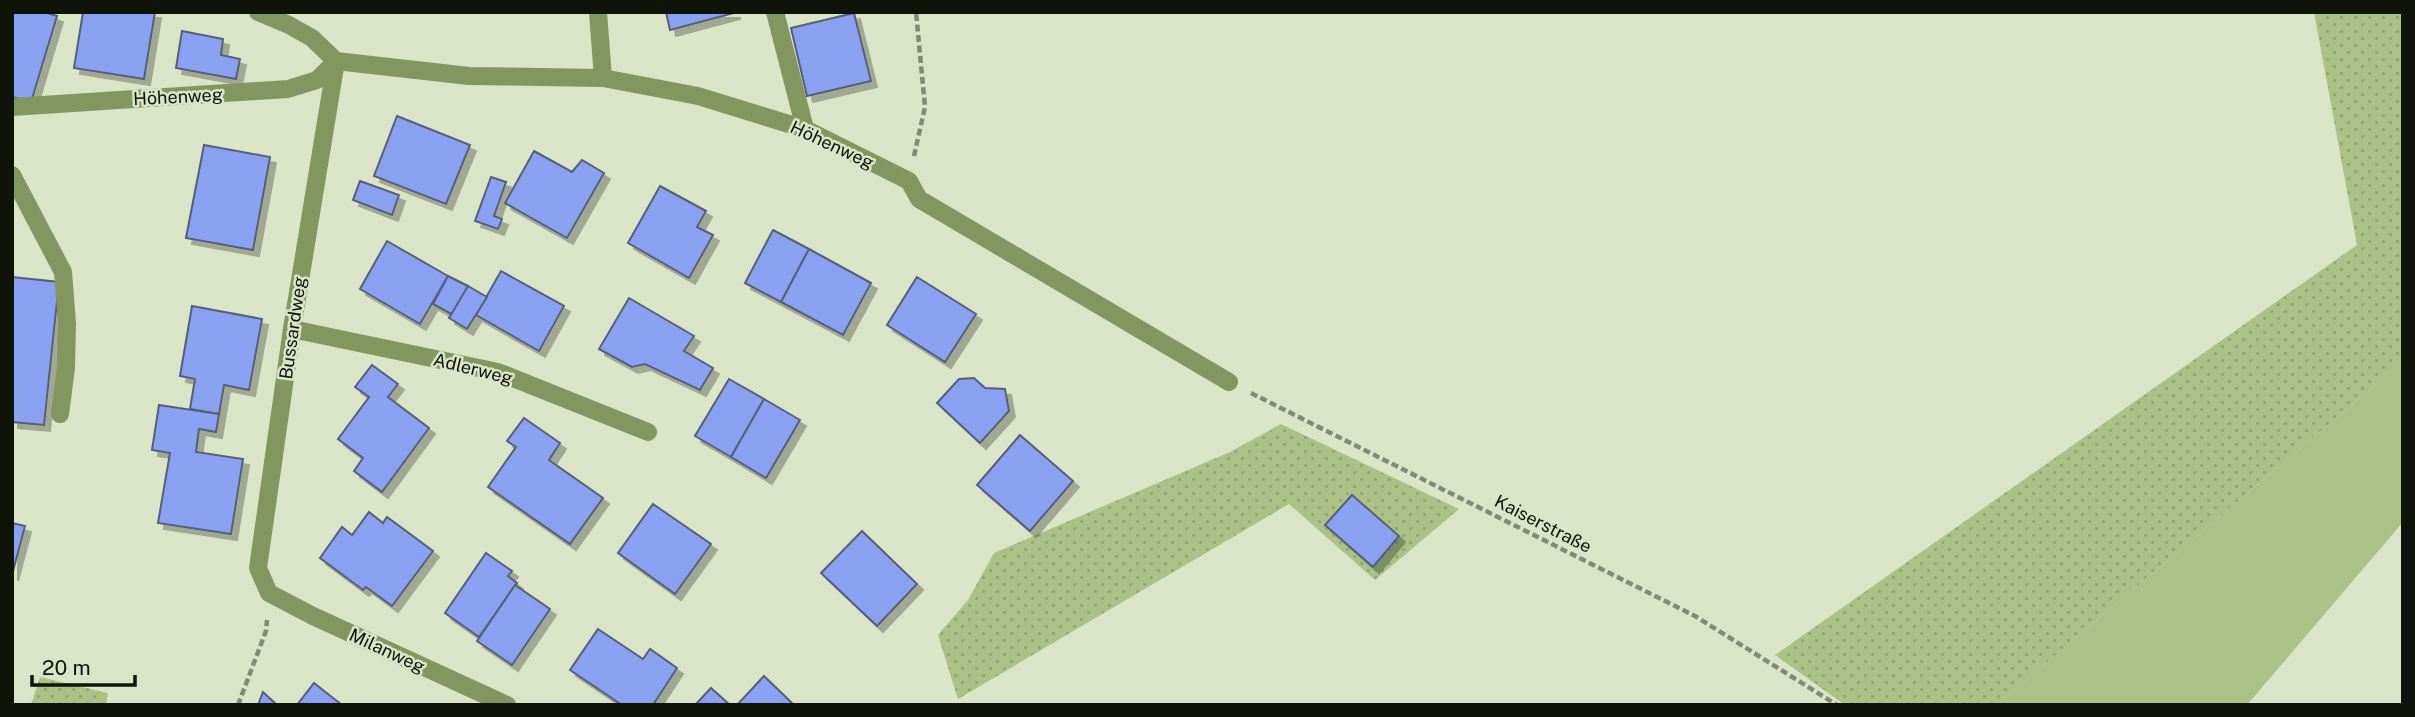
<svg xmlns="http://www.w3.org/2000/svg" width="2415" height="717" font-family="'Public Sans',sans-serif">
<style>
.grass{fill:url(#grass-dots)}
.green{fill:#abc185}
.building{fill:#89a1f0;stroke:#565f78;stroke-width:2;filter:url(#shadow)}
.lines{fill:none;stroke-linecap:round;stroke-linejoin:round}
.path{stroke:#828a75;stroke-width:4.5;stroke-dasharray:7 3.5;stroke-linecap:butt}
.lane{stroke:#83965f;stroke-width:18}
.street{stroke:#83965f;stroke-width:18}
.labels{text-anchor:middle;stroke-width:5;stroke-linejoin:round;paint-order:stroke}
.street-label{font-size:18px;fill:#0f1309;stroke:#dae5c7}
</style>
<defs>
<pattern id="grass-dots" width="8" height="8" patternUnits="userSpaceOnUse" patternTransform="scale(1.75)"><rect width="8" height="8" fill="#abc185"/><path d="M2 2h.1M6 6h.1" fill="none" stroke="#92a572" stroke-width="1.8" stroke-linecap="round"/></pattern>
<filter id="shadow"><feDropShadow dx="6" dy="6" stdDeviation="0" flood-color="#0004"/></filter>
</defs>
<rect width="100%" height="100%" fill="#dae5c7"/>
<g class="grass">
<path d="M2314 12H2403V362L1996 705H1845L1775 655 2357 245Z"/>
<path d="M1281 424 1459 509 1375 580 1289 504 958 699 938 635 968 600 994 553 1230 452Z"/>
<path d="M40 677 108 693 106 705H31Z"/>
</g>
<path class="green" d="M2403 362V522L2247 705H1996Z"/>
<g class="building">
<path d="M12 12H44L57 16 31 102 12 97Z"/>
<path d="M83 12H155L144 79 74 68Z"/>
<path d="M666 12H734V13L670 30Z"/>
<path d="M854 13 871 81 807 96 791 28Z"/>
<path d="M182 31 223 39 221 55 240 59 236 79 176 68Z"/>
<path d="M397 116 470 145 446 204 374 176Z"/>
<path d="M204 145 270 157 253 250 186 238Z"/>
<path d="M534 151 572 172 582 160 604 173 567 238 505 203Z"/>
<path d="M491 177 506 182 494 216 502 219 498 229 475 221Z"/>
<path d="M360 181 399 195 392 215 353 200Z"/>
<path d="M660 186 706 211 697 227 713 235 689 278 628 243Z"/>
<path d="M773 230 809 249 781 302 745 283Z"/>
<path d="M387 241 448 276 420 324 360 289Z"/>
<path d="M809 249 871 283 843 335 781 302Z"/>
<path d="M501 271 564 306 539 351 476 315Z"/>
<path d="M448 276 468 286 453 315 433 304Z"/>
<path d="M12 277 59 282 44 425 12 422Z"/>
<path d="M917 277 976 314 945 362 887 325Z"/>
<path d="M468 286 487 297 467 329 449 318Z"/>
<path d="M629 298 694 336 684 351 713 368 700 390 645 364 632 367 599 349Z"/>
<path d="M192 306 262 319 249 390 224 385 219 414 190 409 195 379 180 376Z"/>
<path d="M372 365 398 384 388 397 429 428 382 492 354 471 363 458 338 439 369 397 355 387Z"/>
<path d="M974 378 985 388 1005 389 1009 411 980 443 937 403 959 379Z"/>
<path d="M729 379 764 399 731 457 695 436Z"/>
<path d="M764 399 800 420 766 478 731 457Z"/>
<path d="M159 405 219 414 216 432 199 429 196 452 243 459 231 534 158 523 170 453 152 450Z"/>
<path d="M524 418 560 443 549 460 603 498 570 544 488 487 516 447 507 441Z"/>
<path d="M1020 435 1073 481 1030 531 977 485Z"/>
<path d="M1352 495 1399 536 1373 567 1325 525Z"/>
<path d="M653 504 711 544 675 594 618 553Z"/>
<path d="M369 512 383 523 387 517 433 551 392 606 366 587 363 590 320 558 342 527 352 535Z"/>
<path d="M12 523 25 526 12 575Z"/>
<path d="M862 531 917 584 877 626 821 573Z"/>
<path d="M486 553 512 571 508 576 517 583 479 637 445 613Z"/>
<path d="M515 585 550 609 512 665 477 641Z"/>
<path d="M598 629 643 659 650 649 677 668 653 705H622L570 670Z"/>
<path d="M764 676 794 705H737Z"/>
<path d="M314 683 342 705H297Z"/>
<path d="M711 688 730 705H695Z"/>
<path d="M263 692 277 705H258Z"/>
</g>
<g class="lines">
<g class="path">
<path d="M914 156 925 107 916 12"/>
<path d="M1251 393 1695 616 1837 705"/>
<path d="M238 705 266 631 267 620"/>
</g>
<g class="lane">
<path d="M775 12 805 129"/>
<path d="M12 175 63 272 67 323 66 368 60 414"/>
</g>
<g class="street">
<path d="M258 12 289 25 312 38 336 61 469 76 603 78 698 96 805 129 909 181 919 199 1229 382"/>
<path d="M598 12 603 78"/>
<path d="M336 61 292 329 258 568 269 593 313 616 507 705"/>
<path d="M12 107 288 89 317 80 336 61"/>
<path d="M292 329 498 372 648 432"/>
</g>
</g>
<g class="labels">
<g class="street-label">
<text transform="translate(178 97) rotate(-3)" y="6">Höhenweg</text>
<text transform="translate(832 145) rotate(25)" y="6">Höhenweg</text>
<text transform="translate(293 328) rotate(-82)" y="6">Bussardweg</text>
<text transform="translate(473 369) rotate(14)" y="6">Adlerweg</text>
<text transform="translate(1543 524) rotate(27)" y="6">Kaiserstraße</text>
<text transform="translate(387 651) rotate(25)" y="6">Milanweg</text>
</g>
</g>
<rect width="2415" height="717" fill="none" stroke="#0f1309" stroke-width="28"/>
<path d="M32 675v10h103v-10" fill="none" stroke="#0f1309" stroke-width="3.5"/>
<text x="42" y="675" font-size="21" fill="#0f1309" stroke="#dae5c7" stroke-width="5" paint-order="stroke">20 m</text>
</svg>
